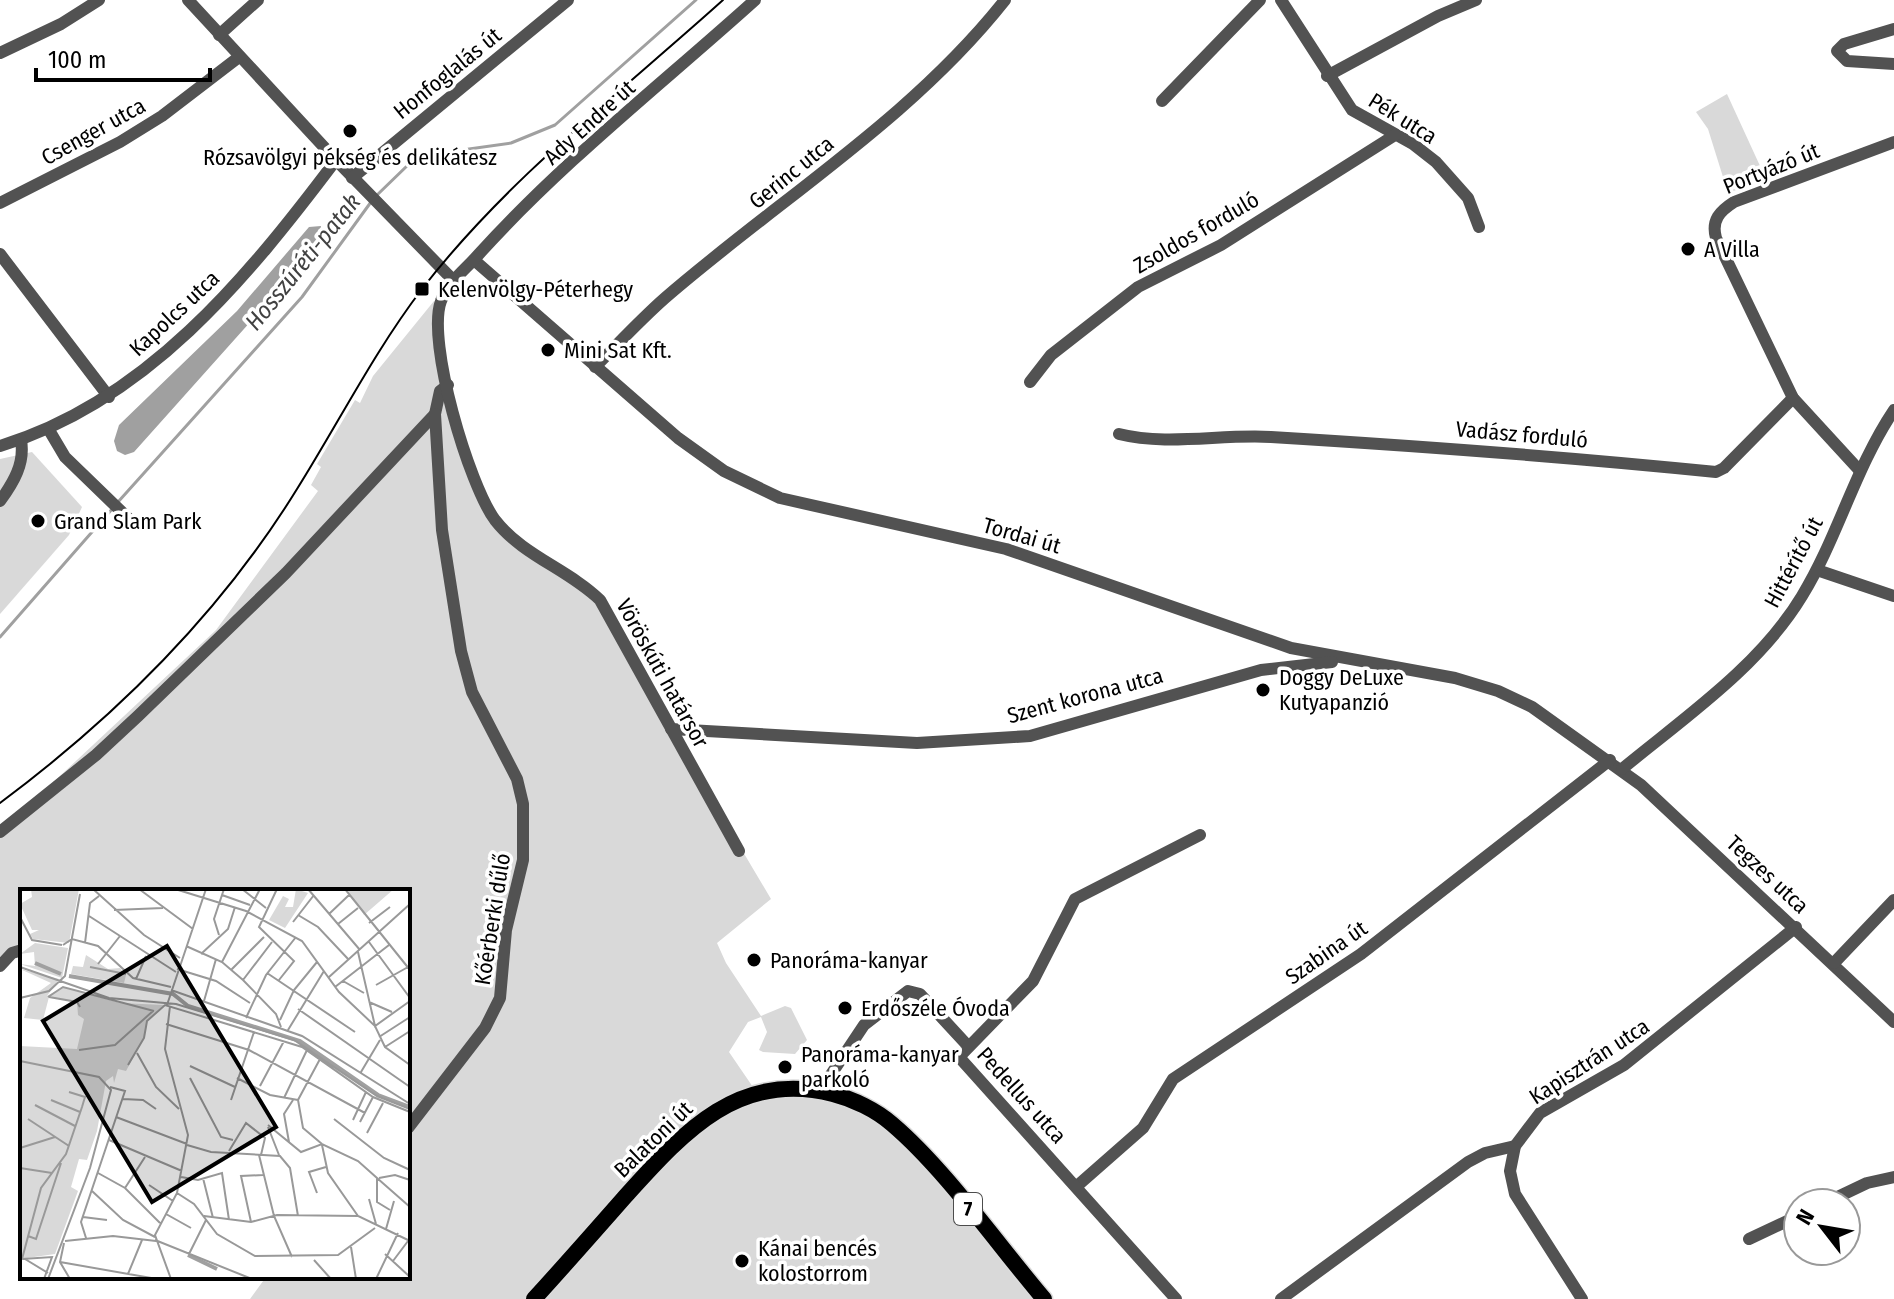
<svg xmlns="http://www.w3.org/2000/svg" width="1894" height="1299" font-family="'Fira Sans Condensed',sans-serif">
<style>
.green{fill:#d9d9d9}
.water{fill:#a0a0a0}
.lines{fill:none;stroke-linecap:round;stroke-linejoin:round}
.stream{stroke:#a0a0a0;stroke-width:3}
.major-casing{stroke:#dbdbdb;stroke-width:19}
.minor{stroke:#525252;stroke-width:12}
.major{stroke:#000;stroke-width:16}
.tram{stroke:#000;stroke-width:2}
.poi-dot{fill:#000;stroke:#fff;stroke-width:3}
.labels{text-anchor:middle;stroke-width:7;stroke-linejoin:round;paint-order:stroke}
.shield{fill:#fff;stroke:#4c4c4c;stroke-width:2}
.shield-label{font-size:20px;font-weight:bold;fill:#000}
.street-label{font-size:22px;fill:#000;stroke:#fff}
.poi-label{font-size:22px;fill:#000;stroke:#fff;text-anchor:start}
.water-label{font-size:24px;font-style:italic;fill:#414141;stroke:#fff}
.inset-river{fill:none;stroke:#a0a0a0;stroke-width:4}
.inset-road{fill:none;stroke:#999;stroke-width:2}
.view{fill:#000;fill-opacity:0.15;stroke:#000;stroke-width:4}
.inset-edge{fill:none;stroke:#000;stroke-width:4}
</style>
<rect width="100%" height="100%" fill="#fff"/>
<g class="green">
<path d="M1727 94 1766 179 1728 193 1708 129 1696 112Z"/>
<path d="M434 301 439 305 437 314 464 454 493 517 586 587 771 899 717 943 726 963 761 1016 785 1006 791 1008 807 1040 795 1054 763 1052 759 1050 767 1032 761 1017 748 1022 729 1052 757 1093 802 1088 890 1122 1044 1299H250L266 1277H408V891H22V953L0 969V832L216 630 318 491 311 485 321 467 317 464 355 400 360 403 373 376Z"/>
<path d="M32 452 82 507 69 535 0 614V459Z"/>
</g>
<path class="water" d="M321 226 318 246 134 452 125 455 117 451 114 441 119 425 237 311 309 227Z"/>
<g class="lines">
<g class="stream">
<path d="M376 196 409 164 426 155 511 143 555 125 696 0"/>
<path d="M118 502 302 297 371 202"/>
<path d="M0 637 113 508"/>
</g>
<defs>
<path id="major" d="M534 1299C564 1266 594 1232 623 1199 681 1135 737 1069 833 1094 853 1099 876 1110 892 1124 945 1169 998 1245 1044 1299"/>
</defs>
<use href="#major" class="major-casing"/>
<g class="minor">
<path d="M188 0 336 160 454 281"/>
<path d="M1281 0 1352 110 1413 144 1436 162 1468 198 1479 227"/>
<path d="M1894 29 1844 44 1837 51 1847 61 1894 64"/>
<path d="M219 35 258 0"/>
<path d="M0 53 61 24 99 0"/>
<path d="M1327 76 1438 16 1476 0"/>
<path d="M1162 101 1260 0"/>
<path d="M352 178 568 0"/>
<path d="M0 203 120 142 162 116 239 57"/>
<path d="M0 254 109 397"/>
<path d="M474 260 678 438 724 471 780 498 1006 549 1291 648 1455 678 1498 691 1532 707 1641 785 1894 1022"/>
<path d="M595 367C618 344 640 320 665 298 778 200 911 119 1005 0"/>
<path d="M1030 382 1051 355 1138 287 1221 245 1395 135"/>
<path d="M49 430 65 457 128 518"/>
<path d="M1119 434C1167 446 1221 434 1271 437 1419 446 1568 457 1716 472L1724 468 1793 398"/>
<path d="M0 446C146 402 247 278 336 160"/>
<path d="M1860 471 1793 398 1716 238C1711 220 1720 211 1734 202L1894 142"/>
<path d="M0 501C14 482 25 463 21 440"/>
<path d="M1817 570 1894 596"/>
<path d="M671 729 917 743 1030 736 1261 670 1332 662"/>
<path d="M1622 769C1685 717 1759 667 1802 596 1838 537 1855 468 1894 410"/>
<path d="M0 832 96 755 138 716 286 573 435 414 440 391 448 385"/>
<path d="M739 851 600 600C568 569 523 556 495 520 469 485 426 341 441 301 447 283 466 269 479 254 562 162 663 83 755 0"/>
<path d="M1834 963 1894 900"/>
<path d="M0 966 12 953 22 950"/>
<path d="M820 1091 864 1025 908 991 920 994 968 1046"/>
<path d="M408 1128 485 1028 500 998 506 930 523 860V804L517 779 472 692 461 651 442 530 435 414"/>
<path d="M1077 1186 1143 1128 1173 1079 1361 954 1610 760"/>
<path d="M1825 1203 1867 1183 1894 1177"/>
<path d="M1749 1239 1798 1216"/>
<path d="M1176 1299 959 1057 1033 981 1075 899 1200 835"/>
<path d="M1281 1299 1468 1162 1485 1153 1515 1146"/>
<path d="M1582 1299 1515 1194 1510 1171 1515 1146 1540 1113 1624 1065 1796 927"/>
</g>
<use href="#major" class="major"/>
<path class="tram" d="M0 803C118 715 220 614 297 489 339 422 374 352 422 289 507 179 621 92 723 0"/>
</g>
<g class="poi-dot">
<circle cx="350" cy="131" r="8"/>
<circle cx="1688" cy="249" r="8"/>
<rect x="414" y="281" width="16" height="16" rx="4"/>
<circle cx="548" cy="350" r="8"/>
<circle cx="38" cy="521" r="8"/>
<circle cx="1263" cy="690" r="8"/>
<circle cx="754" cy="960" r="8"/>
<circle cx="845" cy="1008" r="8"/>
<circle cx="785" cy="1067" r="8"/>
<circle cx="742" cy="1261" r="8"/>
</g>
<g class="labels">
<rect class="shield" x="954" y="1193" width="28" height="32" rx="6"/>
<g class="shield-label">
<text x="968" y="1216">7</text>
</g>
<g class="street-label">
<text transform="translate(447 73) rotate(-39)" y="8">Honfoglalás út</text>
<text transform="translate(1403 118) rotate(32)" y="8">Pék utca</text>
<text transform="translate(589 122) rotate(-42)" y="8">Ady Endre út</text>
<text transform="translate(93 131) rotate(-29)" y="8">Csenger utca</text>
<text transform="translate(1771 168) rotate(-22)" y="8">Portyázó út</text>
<text transform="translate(791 172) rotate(-39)" y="8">Gerinc utca</text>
<text transform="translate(1196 232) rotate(-30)" y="8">Zsoldos forduló</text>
<text transform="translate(174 313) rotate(-43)" y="8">Kapolcs utca</text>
<text transform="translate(1522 434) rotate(5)" y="8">Vadász forduló</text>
<text transform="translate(1022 535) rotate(16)" y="8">Tordai út</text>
<text transform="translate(1793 562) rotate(-62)" y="8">Hittérítő út</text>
<text transform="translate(663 673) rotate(61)" y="8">Vöröskúti határsor</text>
<text transform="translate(1085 695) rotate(-15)" y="8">Szent korona utca</text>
<text transform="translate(1768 874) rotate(43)" y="8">Tegzes utca</text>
<text transform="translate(492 919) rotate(-81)" y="8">Kőérberki dűlő</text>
<text transform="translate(1326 952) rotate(-35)" y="8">Szabina út</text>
<text transform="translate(1589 1061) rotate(-33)" y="8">Kapisztrán utca</text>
<text transform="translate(1022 1095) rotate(48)" y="8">Pedellus utca</text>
<text transform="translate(653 1139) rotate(-44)" y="8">Balatoni út</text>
</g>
<g class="poi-label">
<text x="350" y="165" text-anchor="middle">Rózsavölgyi pékség és delikátesz</text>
<text x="1704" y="257">A Villa</text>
<text x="438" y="297">Kelenvölgy-Péterhegy</text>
<text x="564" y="358">Mini Sat Kft.</text>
<text x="54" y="529">Grand Slam Park</text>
<text x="1279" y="685">Doggy DeLuxe<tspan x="1279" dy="25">Kutyapanzió</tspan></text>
<text x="770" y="968">Panoráma-kanyar</text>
<text x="861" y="1016">Erdőszéle Óvoda</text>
<text x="801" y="1062">Panoráma-kanyar<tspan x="801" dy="25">parkoló</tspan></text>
<text x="758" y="1256">Kánai bencés<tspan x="758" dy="25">kolostorrom</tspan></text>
</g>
<g class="water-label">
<text transform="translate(303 262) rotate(-51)" y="8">Hosszúréti-patak</text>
</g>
</g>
<g transform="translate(20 889)">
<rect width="390" height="390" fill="#fff"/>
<path d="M11 0H59L49 54 13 50 10 45 19 41H12L0 15 12 8ZM276 0 288 4 265 39 249 31 263 7 269 10 265 18H273ZM327 0H374L344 26ZM15 54 48 59 42 89 0 75 15 77 14 63 0 65ZM66 66 88 80 100 79 106 86 104 94 51 85 53 77 63 78ZM0 80 39 90 27 107 43 98 100 114 144 116 127 132 124 149 106 182 98 180 94 194 93 187 86 192 77 242 67 271 59 270 51 298 58 302 35 365 0 370V157L57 160 64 130 58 126 57 113 29 108 23 131 4 129 10 109 31 94Z" fill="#d9d9d9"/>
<path class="inset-river" d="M15 74 41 85M49 87 153 105 168 117 280 152 358 206 390 218M168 366 197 380"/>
<path class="inset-road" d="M73 0 124 46 160 69M119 0 173 40M155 0 226 22 282 52 319 103 355 137 365 158 390 176M222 0 246 19M257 0 239 38 274 72 259 91M288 0 340 61M325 0 390 81M202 6 230 16M94 21 143 19M309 25 329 6M278 26 298 38 329 71M69 27 156 83M0 28 12 51 42 56M273 33 294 6M349 34 370 18M318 35 338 19M199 46 194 30 204 0M349 53 390 109M65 54 70 14 79 7M43 56 52 50 78 57 113 89 151 98M166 57 202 73 223 91 256 125 261 138M338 63 355 137 390 112M181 65 208 40 215 18M202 73 240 0M78 75 100 47M0 78 89 109 156 115 274 151 357 207 390 220M70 78 106 85M157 80 196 92 230 114M211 81 244 48M247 84 335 143M309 88 390 15M116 90 126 67M223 91 252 53M323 92 344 104M356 96 388 78M315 98 369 56M151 101 282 147 390 215M28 108 43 98 134 122M29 108 57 113 60 118M0 109 29 102 45 87 60 5M184 112 196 70M349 113 372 123M147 116 186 0M150 117 145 160 168 246 157 304 135 346 151 390M278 120 390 198M226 129 246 86 276 48M260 131 274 101 297 73M146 135 229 161 345 224M268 141 304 82M359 148 390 128M365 158 390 142M59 161 95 156 133 122M117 164 136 198 159 220M300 170 278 211 283 239 302 255M0 172 79 188 91 201 70 279 28 390M108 176 124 149 127 132 145 116 282 158 353 208 390 223M170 177 215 198M341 183 360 151M170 189 201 248 213 251M217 189 250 206 278 211M240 197 264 152M264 209 287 161M103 210 123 211 136 220M31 211 60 223M211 211 234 143M15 216 55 237M96 228 167 255M8 230 49 257M314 230 364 269 390 281M333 231 346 203M340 233 353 208M248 236 281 263 302 255 338 272 357 289V313L370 321M248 238 259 266M347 244 363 214M89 251 162 282M269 253 264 225 273 211M167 256 191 263 260 267 270 279 278 327M302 256 308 284 338 327 390 352M0 259 35 248M209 262 226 234 245 249 241 266M239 266 254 327 272 368M0 279 32 284M78 284 105 299 140 334M161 288 178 291 202 284 209 331M183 289 193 329M357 289 390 318M359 289 375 286 390 291M129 296 153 312M105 299 125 268M72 302 103 331 135 348M157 304 174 315 197 345 235 367 318 366 355 339M297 304 289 283 306 278M349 310 356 335M146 325 171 339M184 327 231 333 257 326 338 327M63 328 87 331M231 333 221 287 243 286M366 340 374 312M8 347 16 350 41 274M66 349 61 333 105 202 90 198M135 351 232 390M45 352 93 347 136 352M44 354 40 373 50 390M331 358 336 390M169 365 186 331M365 365 390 388M2 370 21 299 46 265 62 218 65 208 49 203M2 370 32 368 24 390M5 370 28 384M294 371 311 390M373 372 388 352M40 373 137 390M108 385 122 351M356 390 378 344"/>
<path class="view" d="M147 57 256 238 132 313 23 132Z"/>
<rect width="390" height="390" class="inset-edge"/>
</g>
<g transform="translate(1822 1227) rotate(301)"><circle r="38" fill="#ffffff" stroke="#999999" stroke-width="2"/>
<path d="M0-6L14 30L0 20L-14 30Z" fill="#000000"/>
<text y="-12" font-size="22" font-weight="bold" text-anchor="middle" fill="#000000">N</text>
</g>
<path d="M36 68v12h174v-12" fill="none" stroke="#000000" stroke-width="4"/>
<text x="48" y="68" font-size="24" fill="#000000" stroke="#ffffff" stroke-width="6" paint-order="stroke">100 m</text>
</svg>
